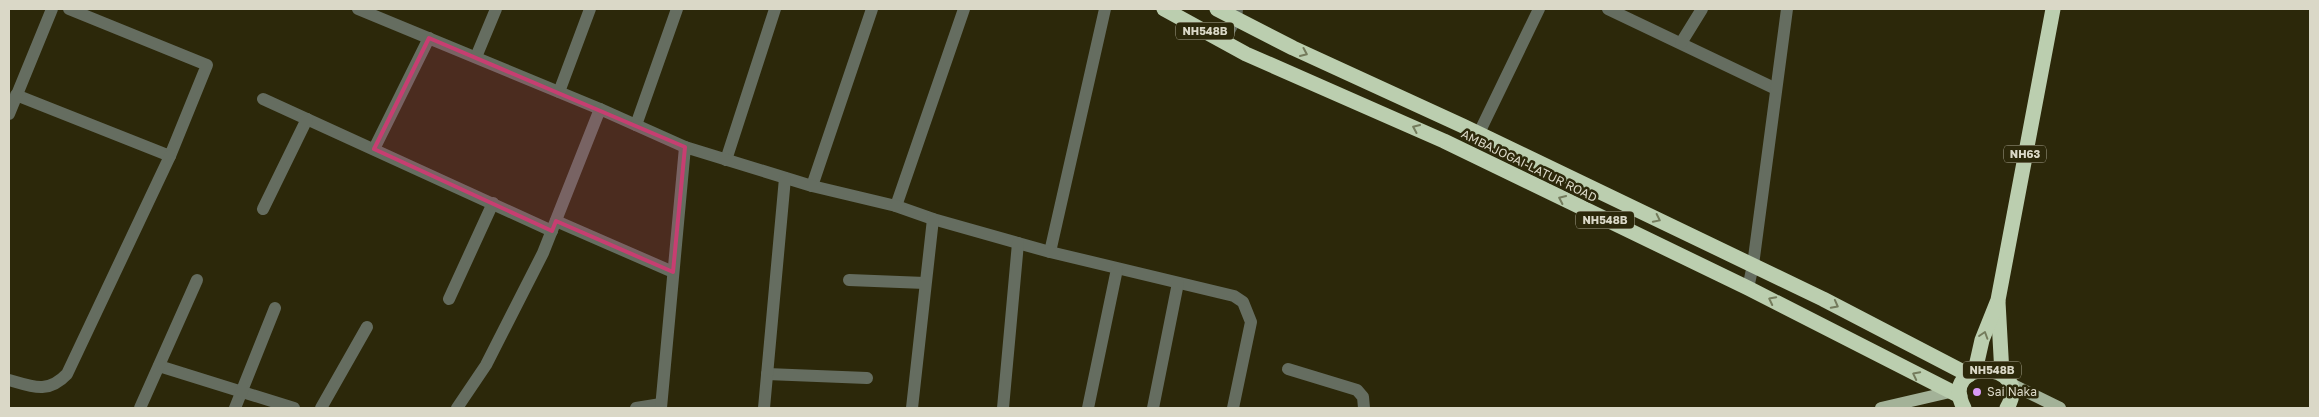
<svg xmlns="http://www.w3.org/2000/svg" width="2319" height="417" font-family="'Golos Text',sans-serif">
<style>
.lines{fill:none;stroke-linecap:round;stroke-linejoin:round}
.minor{stroke:#656d60;stroke-width:12}
.major{stroke:#a3b298;stroke-width:12}
.highway{stroke:#bbceaf;stroke-width:15}
.oneway{stroke:#747b5c}
.marked{fill:#c73e71;fill-opacity:0.2;stroke:#c73e71;stroke-width:4;stroke-linejoin:round}
.poi-dot{fill:#d99af7;stroke:#2c280a;stroke-width:2}
.labels{text-anchor:middle;stroke-width:5;stroke-linejoin:round;paint-order:stroke}
.shield{fill:#2c280a;stroke:#a6a38e;stroke-width:1}
.shield-label{font-size:11px;font-weight:bold;fill:#dad8c7}
.street-label{font-size:12px;fill:#dad8c7;stroke:#2c280a}
.poi-label{font-size:12px;fill:#dad8c7;stroke:#2c280a;text-anchor:start}
</style>
<rect width="100%" height="100%" fill="#2c280a"/>
<g class="lines">
<g class="minor">
<path d="M358 9 600 109"/>
<path d="M1608 9 1776 89"/>
<path d="M1223 41 1236 19 1237 9"/>
<path d="M1681 43 1702 9"/>
<path d="M476 57 496 9"/>
<path d="M559 92 590 9"/>
<path d="M16 95 170 156 207 65 69 9"/>
<path d="M263 99 552 231"/>
<path d="M9 114 52 9"/>
<path d="M636 125 677 9"/>
<path d="M1479 133 1539 9"/>
<path d="M374 149 429 38"/>
<path d="M726 160 775 9"/>
<path d="M812 186 872 9"/>
<path d="M896 206 964 9"/>
<path d="M263 209 307 119"/>
<path d="M556 221 673 272"/>
<path d="M1050 252 1105 9"/>
<path d="M849 280 925 283"/>
<path d="M1748 288 1753 265 1787 9"/>
<path d="M449 299 493 203"/>
<path d="M159 366 294 408"/>
<path d="M1288 369 1357 390 1363 397 1364 408"/>
<path d="M767 374 867 378"/>
<path d="M9 380C33 387 48 394 67 374L170 156"/>
<path d="M140 408 197 280"/>
<path d="M235 408 275 308"/>
<path d="M321 408 367 327"/>
<path d="M457 408 486 365 543 253 600 109 685 147"/>
<path d="M636 408 661 404"/>
<path d="M661 408 685 147 812 186 896 206 933 219 1050 252 1234 296 1243 302 1251 322 1233 408"/>
<path d="M764 408 785 178"/>
<path d="M912 408 933 219"/>
<path d="M1003 408 1018 243"/>
<path d="M1088 408 1117 269"/>
<path d="M1153 408 1178 283"/>
</g>
<g class="major">
<path d="M2009 383 2060 408"/>
<path d="M1881 408 1950 392"/>
</g>
<g class="highway">
<path d="M1164 9 1246 54 1444 141 1748 288 1960 396"/>
<path d="M1217 9 1293 48 1463 126 1823 299 1969 375"/>
<path d="M1998 302 2002 374"/>
<path d="M1975 371 1982 340 1998 300 2053 9"/>
<path d="M1964 408C1937 357 2035 359 2007 408"/>
</g>
</g>
<defs><path id="oneway-chevron" d="M-2-3.5L2.5 0L-2 3.5" fill="none" stroke-width="1.6" stroke-linecap="round" stroke-linejoin="round" transform="scale(1.25)"/></defs>
<g class="oneway">
<use href="#oneway-chevron" transform="translate(1304 53) rotate(24)"/>
<use href="#oneway-chevron" transform="translate(1416 128) rotate(-156)"/>
<use href="#oneway-chevron" transform="translate(1562 199) rotate(-155)"/>
<use href="#oneway-chevron" transform="translate(1657 219) rotate(26)"/>
<use href="#oneway-chevron" transform="translate(1772 300) rotate(-153)"/>
<use href="#oneway-chevron" transform="translate(1835 305) rotate(28)"/>
<use href="#oneway-chevron" transform="translate(1984 335) rotate(-72)"/>
<use href="#oneway-chevron" transform="translate(1916 375) rotate(-153)"/>
</g>
<path class="marked" d="M429 38 685 147 673 272 556 221 552 231 374 149Z"/>
<circle class="poi-dot" cx="1977" cy="392" r="5"/>
<g class="labels">
<g class="shield">
<rect x="1176" y="22.5" width="58" height="17" rx="4"/>
<rect x="2004" y="145.5" width="42" height="17" rx="4"/>
<rect x="1576" y="211.5" width="58" height="17" rx="4"/>
<rect x="1963" y="361.5" width="58" height="17" rx="4"/>
</g>
<g class="shield-label">
<text x="1205" y="35">NH548B</text>
<text x="2025" y="158">NH63</text>
<text x="1605" y="224">NH548B</text>
<text x="1992" y="374">NH548B</text>
</g>
<g class="street-label">
<text transform="translate(1529 166) rotate(26)" y="4">AMBAJOGAI-LATUR ROAD</text>
</g>
<g class="poi-label">
<text x="1987" y="396">Sai Naka</text>
</g>
</g>
<rect width="2319" height="417" fill="none" stroke="#dad8c7" stroke-width="20"/>
</svg>
